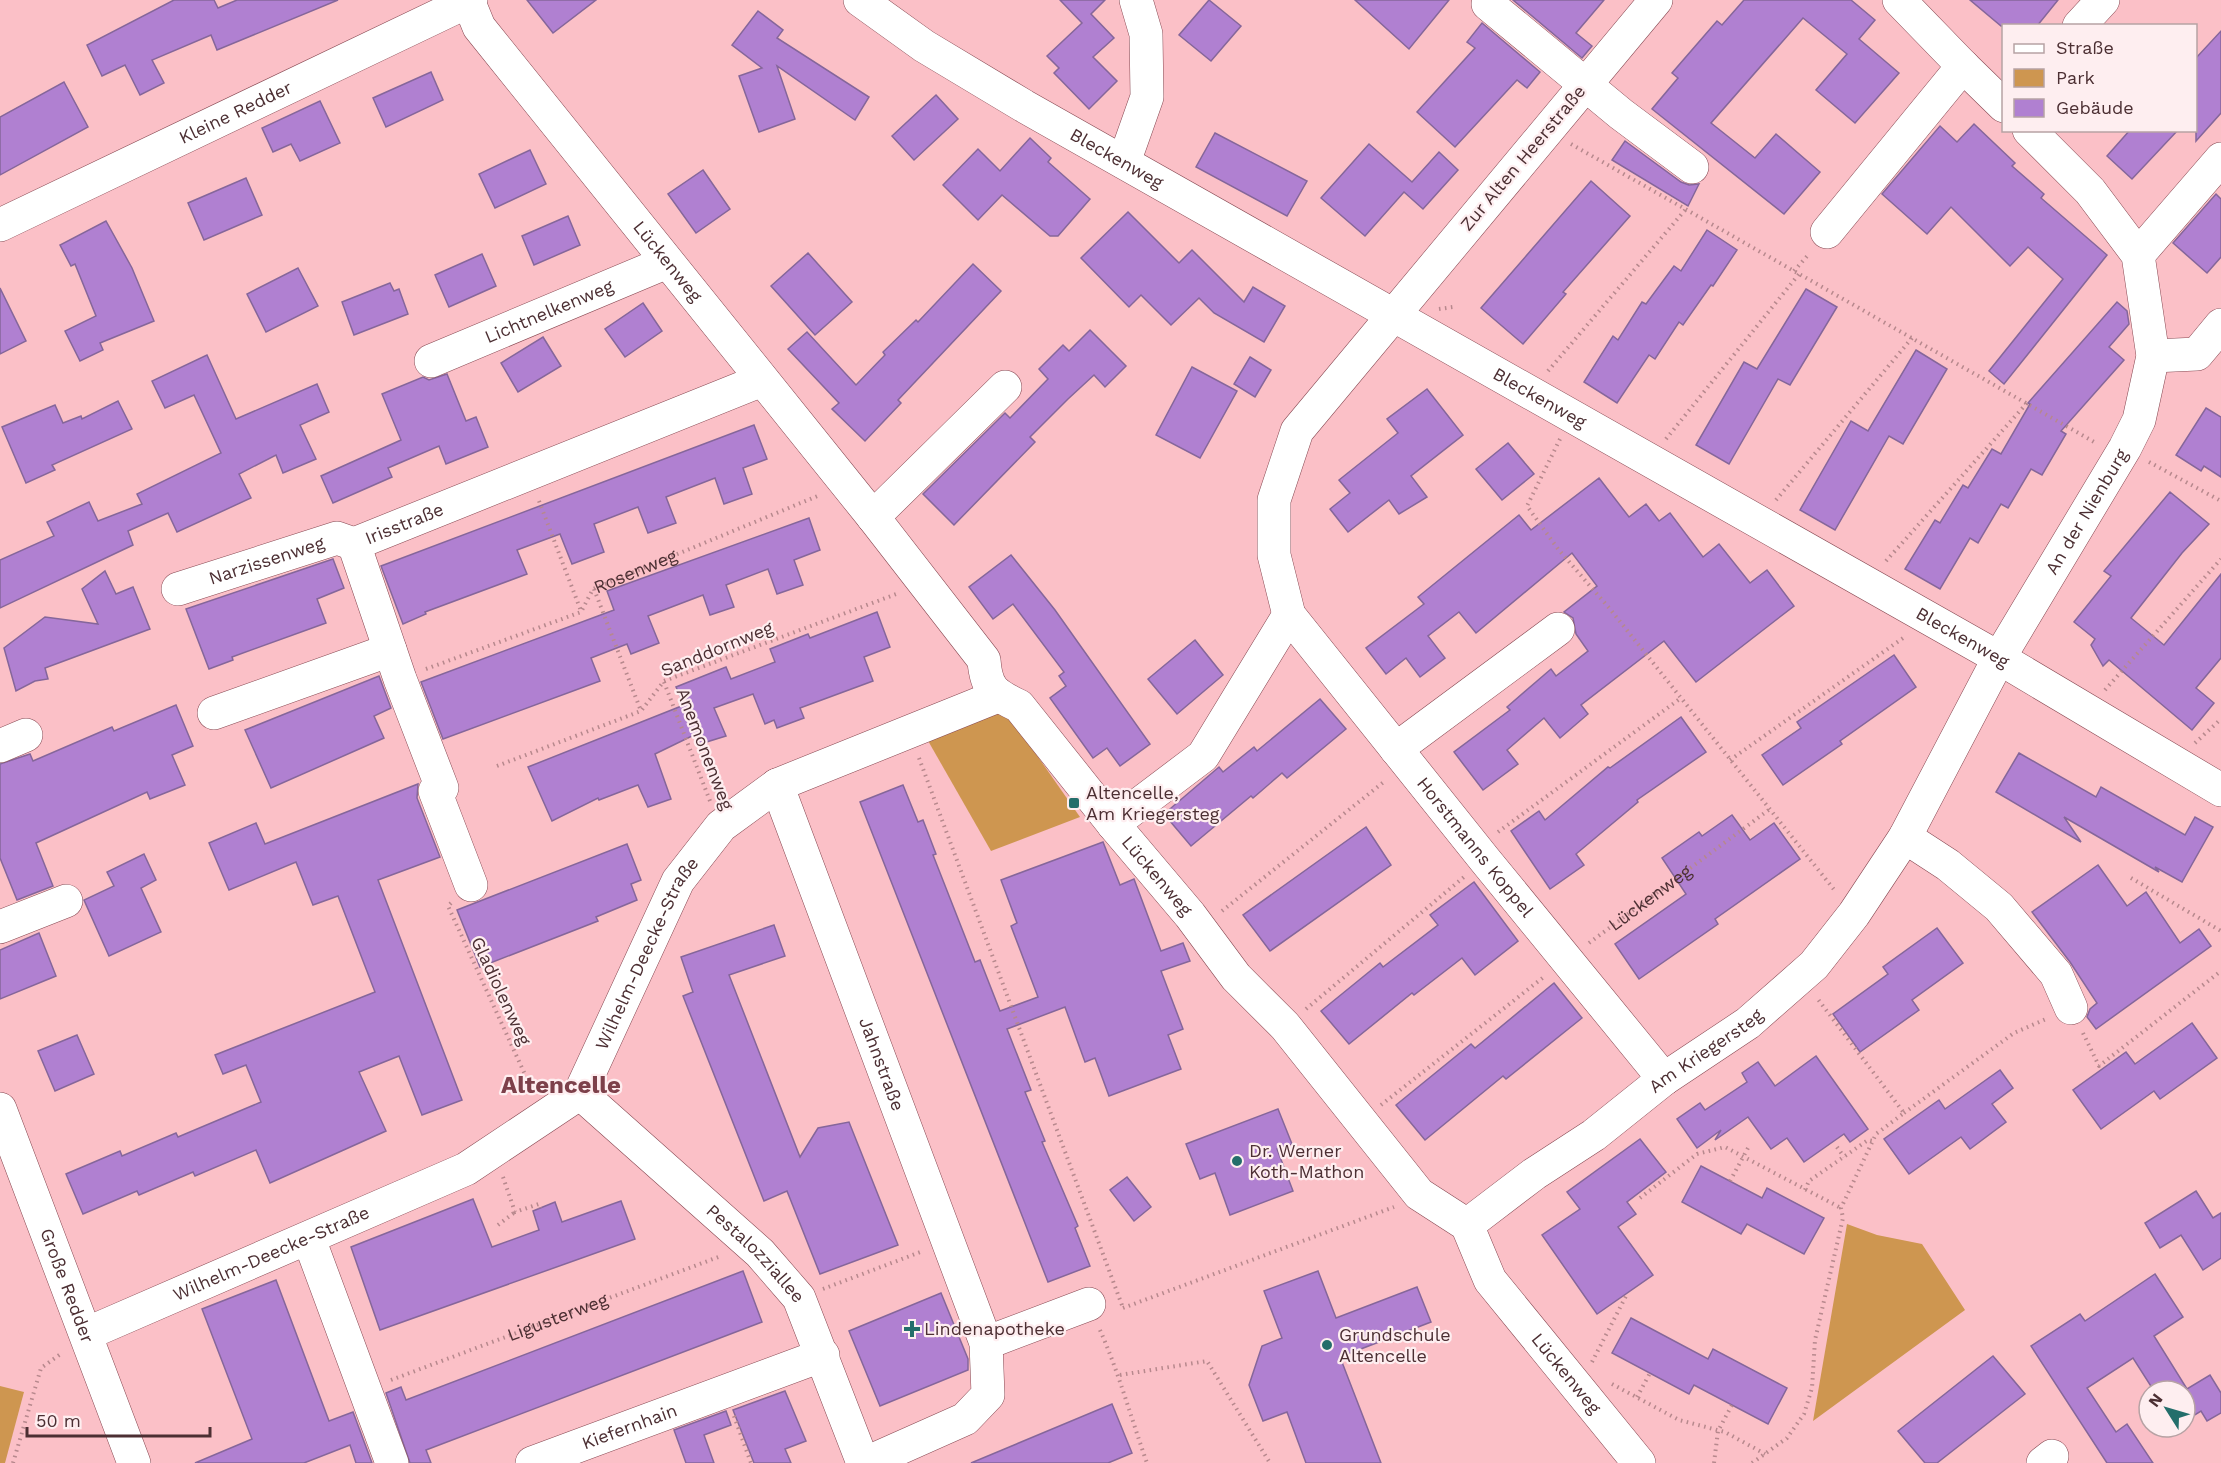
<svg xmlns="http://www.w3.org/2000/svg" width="2221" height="1463" font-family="'Work Sans',sans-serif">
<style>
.green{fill:#ce9650}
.building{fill:#b080d1;stroke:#85669a;stroke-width:1.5}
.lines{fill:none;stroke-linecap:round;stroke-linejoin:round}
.minor-casing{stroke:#874852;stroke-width:34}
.path{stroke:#b7888d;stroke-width:4;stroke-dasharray:1.5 4.5;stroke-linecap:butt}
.minor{stroke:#fff;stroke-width:33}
.poi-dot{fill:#246e6b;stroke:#feeef0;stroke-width:2}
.labels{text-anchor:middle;stroke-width:4.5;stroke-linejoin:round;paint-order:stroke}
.street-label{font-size:18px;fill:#4c2f33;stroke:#feeef0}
.poi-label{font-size:18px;fill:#4c2f33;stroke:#feeef0;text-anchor:start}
.district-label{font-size:24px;font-weight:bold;fill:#7d404a;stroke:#feeef0}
</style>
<rect width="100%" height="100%" fill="#fbc0c7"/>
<g class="green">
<path d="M1006 711 1080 817 991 851 927 739Z"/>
<path d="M1847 1224 1877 1235 1922 1244 1965 1310 1813 1421Z"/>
<path d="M0 1386 24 1392 5 1463H0Z"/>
</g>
<g class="building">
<path d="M174 0H214L218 8 237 0H338L217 50 211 35 152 60 164 83 140 95 125 65 102 76 87 45Z"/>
<path d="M527 0H596L553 33Z"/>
<path d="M1060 0H1105L1091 14 1114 38 1093 57 1117 81 1089 109 1054 73 1059 68 1047 56 1082 23Z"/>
<path d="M1209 0 1241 26 1211 61 1179 35Z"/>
<path d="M1355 0H1449L1409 49Z"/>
<path d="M1513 0H1604L1576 33 1592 46 1582 58Z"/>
<path d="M1744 0H1851L1875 20 1859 39 1899 73 1855 123 1816 90 1847 54 1803 18 1711 123 1755 158 1776 134 1820 172 1784 214 1652 109 1678 78 1672 73 1717 21 1722 25Z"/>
<path d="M1970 0H2058L2037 26H2001Z"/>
<path d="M758 11 783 30 777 38 869 97 855 120 777 66 795 119 759 132 739 76 762 68 732 45Z"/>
<path d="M1482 23 1540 72 1527 88 1517 80 1455 147 1417 112 1475 48 1467 42Z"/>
<path d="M2221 31V113L2196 141V58Z"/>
<path d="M431 72 443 100 386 127 373 98Z"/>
<path d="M64 82 88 127 0 175V117Z"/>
<path d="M936 95 958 119 914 160 892 136Z"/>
<path d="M320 101 340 143 300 161 291 144 273 152 262 128Z"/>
<path d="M1974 124 2015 163 2012 166 2044 194 2041 198 2107 255 2004 384 1989 371 2063 279 2028 247 2010 266 1951 207 1927 234 1882 194 1940 126 1957 142Z"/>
<path d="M2130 130H2178L2132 179 2107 156Z"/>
<path d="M1215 133 1307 181 1287 216 1196 167Z"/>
<path d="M1030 138 1051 158 1048 162 1090 199 1058 236H1050L1002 195 978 220 943 185 978 149 1000 171Z"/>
<path d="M1625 141 1681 182 1689 185 1699 184 1688 206 1612 160Z"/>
<path d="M1369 144 1412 182 1439 152 1458 170 1423 209 1404 192 1365 236 1321 198Z"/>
<path d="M530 150 546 184 495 208 479 174Z"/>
<path d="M703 170 730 209 696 233 668 194Z"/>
<path d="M246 178 262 215 204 240 188 203Z"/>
<path d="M1591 181 1630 216 1563 292 1566 294 1523 344 1481 308Z"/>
<path d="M2216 194 2221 199V257L2207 273 2173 243Z"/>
<path d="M1128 212 1179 263 1192 250 1244 302 1253 287 1285 306 1264 342 1214 313 1199 298 1171 325 1141 295 1129 307 1081 258Z"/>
<path d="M568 216 580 245 534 265 522 236Z"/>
<path d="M106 221 132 268 154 321 100 343 103 350 80 361 65 331 96 316 75 264 71 266 60 245Z"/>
<path d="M1707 230 1737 250 1713 286 1711 285 1683 325 1679 322 1655 359 1649 355 1617 403 1584 382 1613 336 1618 340 1642 302 1646 304 1674 266 1681 271Z"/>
<path d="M808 253 852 302 815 335 771 286Z"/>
<path d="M482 254 496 286 449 307 435 275Z"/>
<path d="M973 264 1001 291 898 400 901 403 865 441 832 409 839 403 788 349 807 332 856 385 885 355 883 352 916 320 918 322Z"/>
<path d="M298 268 318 306 266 332 247 294Z"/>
<path d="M390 283 394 291 399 289 408 314 354 335 342 302Z"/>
<path d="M0 288 26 341 0 354Z"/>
<path d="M1806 289 1837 307 1790 385 1778 379 1729 464 1696 445 1744 362 1757 369Z"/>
<path d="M2117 302 2127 311 2129 324 2109 347 2124 360 2061 431 2066 434 2042 475 2031 469 2008 508 2001 504 1978 543 1970 538 1940 589 1905 569 1935 520 1940 523 1963 485 1968 488 1992 449 2001 454 2030 404 2028 403Z"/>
<path d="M643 303 662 331 625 357 605 329Z"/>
<path d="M1090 330 1126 366 1105 387 1094 375 1068 399 1030 437 1035 442 954 525 923 494 1005 413 1010 418 1048 379 1039 369 1063 345 1069 351Z"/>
<path d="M543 337 561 366 518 392 501 363Z"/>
<path d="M1916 350 1947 369 1903 444 1889 436 1835 530 1800 510 1851 421 1868 431Z"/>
<path d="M207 355 236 419 317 384 329 412 300 425 316 459 283 473 276 455 239 474 251 498 177 532 168 513 128 531 133 545 0 608V560L54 536 47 522 89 502 98 521 142 504 137 494 221 453 194 395 165 408 152 381Z"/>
<path d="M1250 357 1271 370 1255 397 1234 384Z"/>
<path d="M1192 367 1237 391 1200 458 1156 435Z"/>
<path d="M447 374 466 421 476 417 488 447 446 464 439 446 388 468 392 477 333 503 321 476 401 440 382 394 423 377 429 380Z"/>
<path d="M1427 389 1463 435 1411 476 1427 497 1399 514 1389 500 1348 532 1330 509 1350 493 1339 480 1398 433 1387 419Z"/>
<path d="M118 401 132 429 52 465 55 470 26 483 2 427 55 405 63 423 81 416 82 419Z"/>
<path d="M2206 408 2221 417V477L2204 466 2201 471 2176 455Z"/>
<path d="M754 425 767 459 743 468 752 494 724 504 715 478 666 497 676 523 648 533 638 507 594 524 604 552 572 564 560 534 517 550 527 574 425 612 426 614 403 624 381 566Z"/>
<path d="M1508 443 1534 474 1502 500 1476 469Z"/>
<path d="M1599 478 1629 517 1646 504 1659 521 1670 513 1703 557 1719 544 1750 583 1767 570 1794 606 1696 682 1664 641 1581 705 1588 714 1560 738 1544 718 1507 750 1518 764 1483 790 1454 752 1510 710 1507 707 1551 669 1556 676 1588 651 1576 634 1573 618 1564 612 1597 586 1572 553 1476 633 1459 612 1428 636 1445 658 1420 677 1406 658 1386 674 1366 648 1424 604 1418 597 1519 515 1531 530Z"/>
<path d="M2170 492 2209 524 2182 553 2131 618 2164 645 2221 574V658L2196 688 2214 703 2192 730 2109 660 2103 666 2091 645 2095 639 2074 622 2111 576 2104 571Z"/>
<path d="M809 518 820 550 794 560 803 585 777 594 768 569 726 585 734 607 710 615 703 595 648 616 659 643 631 654 627 644 591 658 600 681 443 739 421 682 614 610 607 591Z"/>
<path d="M1011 555 1055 610 1150 744 1120 766 1107 748 1093 758 1050 698 1066 686 1059 676 1064 672 1013 604 993 619 969 587Z"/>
<path d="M333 559 344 588 317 599 326 623 232 657 233 660 209 669 186 609Z"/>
<path d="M105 571 116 594 133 587 150 629 45 668 48 679 35 681 16 691 4 648 45 617 98 624 82 589Z"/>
<path d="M877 612 890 647 864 657 873 681 800 708 804 718 777 728 774 720 765 724 753 694 714 708 726 736 700 744 696 734 655 754 671 799 648 807 638 785 599 800 598 798 552 821 528 767 684 705 676 687 726 667 731 679 775 662 770 649 808 634 810 638Z"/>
<path d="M1195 640 1223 675 1177 714 1148 679Z"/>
<path d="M1894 655 1916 687 1840 741 1842 744 1783 785 1762 755 1801 728 1797 722Z"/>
<path d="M379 676 391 708 374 716 384 738 271 788 245 730Z"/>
<path d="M1320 699 1346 729 1287 778 1282 773 1253 798 1251 796 1191 846 1164 814 1219 767 1223 772 1254 747 1257 751Z"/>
<path d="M176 705 193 746 172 755 185 785 150 799 147 792 36 843 53 886 17 900 0 858V764L30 754 33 761 112 727 114 731Z"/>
<path d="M1681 717 1706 752 1637 800 1638 802 1576 854 1584 865 1550 889 1511 831 1539 811 1545 820 1608 767 1610 768Z"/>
<path d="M2019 753 2096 797 2101 787 2185 835 2195 817 2213 827 2182 882 2155 867 2159 872 2064 817 2081 842 1996 792Z"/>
<path d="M418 784 417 798 440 857 378 880 462 1100 422 1115 399 1056 359 1072 386 1131 270 1183 256 1150 195 1176 193 1172 139 1195 137 1191 83 1214 66 1174 120 1151 122 1156 176 1133 178 1137 261 1102 246 1065 223 1074 215 1055 375 992 338 896 313 905 296 862 229 890 209 843 256 823 265 844Z"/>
<path d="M903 785 918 822 923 820 936 854 933 855 975 962 980 960 1000 1011 1038 997 1011 926 1017 923 1001 880 1103 842 1120 885 1134 879 1161 951 1183 943 1190 961 1161 971 1183 1029 1168 1035 1181 1069 1109 1096 1095 1058 1085 1062 1065 1007 1007 1029 1031 1090 1025 1092 1045 1141 1042 1142 1078 1226 1075 1228 1090 1266 1048 1282 860 802Z"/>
<path d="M1732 815 1750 840 1774 823 1800 859 1715 919 1718 924 1639 979 1615 944 1686 894 1662 858 1699 832 1702 836Z"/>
<path d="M1366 827 1391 865 1270 951 1243 915Z"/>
<path d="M627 844 641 880 631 884 637 900 596 917 598 921 480 967 457 910Z"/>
<path d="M144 854 156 880 141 888 161 932 109 956 84 900 114 886 107 872Z"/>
<path d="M2098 865 2127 906 2146 892 2180 943 2199 929 2211 946 2096 1029 2087 1017 2090 1009 2097 1003 2070 962 2032 912Z"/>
<path d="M1474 882 1518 941 1475 975 1462 958 1414 995 1412 993 1349 1044 1321 1011 1380 963 1383 967 1438 925 1430 915Z"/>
<path d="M774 925 785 956 729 975 800 1157 818 1128 849 1122 898 1245 820 1274 787 1191 764 1201 683 996 693 992 681 957Z"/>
<path d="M1937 928 1963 963 1912 1000 1919 1010 1860 1052 1833 1014 1888 974 1883 967Z"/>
<path d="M39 933 56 976 0 999V950Z"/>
<path d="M1554 983 1582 1018 1506 1079 1503 1076 1425 1140 1396 1105 1471 1044 1475 1048Z"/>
<path d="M2192 1023 2217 1058 2160 1099 2154 1091 2101 1129 2073 1090 2126 1052 2135 1064Z"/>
<path d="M77 1035 94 1074 55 1091 38 1051Z"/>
<path d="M1816 1056 1868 1129 1850 1142 1844 1134 1804 1162 1787 1138 1771 1149 1748 1117 1715 1140 1721 1130 1697 1148 1677 1119 1700 1103 1705 1110 1747 1082 1742 1073 1758 1062 1775 1086Z"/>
<path d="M2000 1070 2013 1088 1992 1104 2006 1122 1970 1149 1961 1137 1909 1174 1884 1139 1939 1100 1945 1109Z"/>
<path d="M1278 1109 1292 1144 1277 1149 1293 1191 1230 1215 1215 1173 1200 1179 1186 1144Z"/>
<path d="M1640 1139 1666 1172 1627 1202 1636 1214 1618 1227 1653 1275 1597 1314 1542 1235 1580 1209 1567 1192Z"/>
<path d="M1701 1166 1762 1198 1767 1188 1824 1218 1804 1254 1747 1224 1741 1234 1682 1202Z"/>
<path d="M1127 1177 1151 1207 1134 1221 1110 1190Z"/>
<path d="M2196 1191 2213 1218 2221 1213V1258L2203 1270 2181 1235 2160 1248 2145 1223Z"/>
<path d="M473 1199 492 1247 539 1230 533 1211 555 1202 562 1222 621 1201 635 1239 380 1330 351 1247Z"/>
<path d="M743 1271 762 1322 426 1450 431 1463H410L386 1393 401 1387 406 1400Z"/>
<path d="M1318 1271 1336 1318 1417 1287 1431 1322 1340 1357 1381 1463H1306L1287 1412 1263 1421 1249 1385 1262 1346 1282 1338 1264 1291Z"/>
<path d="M2155 1274 2183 1317 2154 1336 2187 1389 2210 1375 2221 1393V1413L2207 1421 2201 1411 2185 1421V1391H2154L2133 1358 2087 1388 2116 1432 2127 1424 2153 1463H2107L2031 1346 2080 1314 2085 1321Z"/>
<path d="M276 1280 329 1421 353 1412 372 1463H356L350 1445 304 1463H195L252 1439 202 1309Z"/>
<path d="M941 1293 968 1359V1370L880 1406 849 1331Z"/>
<path d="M1631 1318 1708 1359 1713 1349 1787 1388 1768 1424 1694 1385 1689 1394 1612 1353Z"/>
<path d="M1993 1356 2025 1394 1937 1463H1925L1898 1431Z"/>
<path d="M785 1391 806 1441 785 1449 791 1463H754L733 1410Z"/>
<path d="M1112 1404 1132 1453 1108 1463H971Z"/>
<path d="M726 1411 731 1425 704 1435 714 1463H686L674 1430Z"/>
</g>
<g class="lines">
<defs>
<g id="minor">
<path id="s4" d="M468 0 479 27 873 517 984 660C986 689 994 694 1019 706L1113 824 1190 915 1236 977 1285 1026 1419 1194 1467 1225 1490 1280 1639 1463"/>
<path id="s5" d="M860 0 924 46 1024 106 1999 658 2221 790"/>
<path id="s6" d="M1656 0 1297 431 1274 500V555L1289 615 1485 860 1664 1079"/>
<path d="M1488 4 1621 114 1692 167"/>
<path d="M2079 26 2103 0"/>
<path d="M1963 66 2004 106"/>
<path d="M1124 162 1147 97 1146 34 1136 0"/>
<path id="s7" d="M0 225 471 0"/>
<path d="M1827 232 1963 66 1899 0"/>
<path d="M2138 255 2221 159"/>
<path d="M2153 356 2197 354 2221 325"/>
<path id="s8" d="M431 361 667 262"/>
<path d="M873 517 1005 387"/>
<path id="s9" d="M178 589 337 538 354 544"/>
<path d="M214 713 390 650"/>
<path d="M0 746 26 735"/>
<path d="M1396 749 1558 629"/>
<path id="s10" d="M777 785 986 1343 988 1395 965 1419 866 1463"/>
<path d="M1113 824 1203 756 1289 615"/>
<path d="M1905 837 1948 865 1999 907 2056 974 2071 1008"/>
<path id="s11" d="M471 885 435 791 442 788 400 679 354 544 762 380"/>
<path d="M0 927 66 901"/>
<path id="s12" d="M580 1093 760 1253 799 1298 863 1463"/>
<path id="s13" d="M0 1109 134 1463"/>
<path id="s14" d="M1467 1225 1534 1174 1594 1135 1664 1079 1748 1023 1814 965 1854 914 1905 837 1999 658 2125 448 2139 420 2153 356 2138 255 2090 191 2029 130"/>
<path d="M309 1239 392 1463"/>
<path id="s15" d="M86 1334 466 1169 580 1093 678 881 721 826 777 785 998 696"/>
<path d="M986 1343 1089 1304"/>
<path id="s16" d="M532 1463 823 1355"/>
<path d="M2043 1463 2052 1456"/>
</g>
</defs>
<use href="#minor" class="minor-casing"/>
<g class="path">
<path d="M1571 144 2096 443"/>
<path d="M1794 271 1809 254"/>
<path d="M1439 309 1453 307"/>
<path d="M1548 371 1686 209"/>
<path d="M1560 439 1527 506 1558 549 1610 609 1836 892"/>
<path d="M1666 439 1799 274"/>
<path d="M2149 462 2221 501"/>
<path d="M1776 500 1912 338"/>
<path d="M539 501 581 611"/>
<path d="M1886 561 2027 403"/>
<path d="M594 589 641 711"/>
<path id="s1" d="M426 669 581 612 593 589 820 495"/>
<path d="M664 682 710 801"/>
<path d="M2105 690 2221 559"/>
<path d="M2195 743 2221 719"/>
<path d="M919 758 1123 1308"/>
<path d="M1730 760 1906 636"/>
<path d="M497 766 641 711 664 681 899 593"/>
<path d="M1498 832 1681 698"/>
<path d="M2131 878 2221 931"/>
<path d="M451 903 448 906 533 1092"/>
<path d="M1222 911 1385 781"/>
<path id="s2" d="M1589 943 1770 809"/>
<path d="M1306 1009 1464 877"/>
<path d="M2083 1033 2099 1066 2221 971"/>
<path d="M1381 1105 1545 976"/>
<path d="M1904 1113 2014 1033 2046 1019"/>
<path d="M1837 1147 1844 1157"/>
<path d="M503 1177 515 1212 539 1204 540 1208"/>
<path d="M1730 1181 1748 1148"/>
<path d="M1805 1190 1809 1181 1868 1140 1873 1141"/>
<path d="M1640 1198 1697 1154 1725 1147 1841 1208"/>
<path d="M498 1225 515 1212"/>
<path d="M823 1289 923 1251"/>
<path d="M1123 1308 1394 1207"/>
<path d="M1100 1330C1119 1373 1131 1418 1147 1463"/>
<path d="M1592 1362 1626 1296"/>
<path d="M1120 1375 1207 1361 1270 1463"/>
<path id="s3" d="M391 1380 721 1256"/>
<path d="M1612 1384 1679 1420 1725 1432 1765 1454"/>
<path d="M1637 1397 1650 1373"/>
<path d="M734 1416 751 1463"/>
<path d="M13 1463 41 1368 62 1353"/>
<path d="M1714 1463 1718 1431 1732 1405"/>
<path d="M1752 1463 1787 1438 1804 1414 1812 1388 1815 1340 1843 1218 1841 1208 1876 1134 1904 1113 1817 998"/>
</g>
<use href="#minor" class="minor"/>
</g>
<g class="poi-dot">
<rect x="1068" y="797" width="12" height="12" rx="3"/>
<circle cx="1237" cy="1161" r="6"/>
<path d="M909 1320h6v6h6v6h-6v6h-6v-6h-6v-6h6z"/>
<circle cx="1327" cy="1345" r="6"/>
</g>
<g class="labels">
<g class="street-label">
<text dy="6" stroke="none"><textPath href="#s7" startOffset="261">Kleine Redder</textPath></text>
<text dy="6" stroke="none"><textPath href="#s5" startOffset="302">Bleckenweg</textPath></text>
<text transform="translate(1523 158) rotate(-50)" y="6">Zur Alten Heerstraße</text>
<text dy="6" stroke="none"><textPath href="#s4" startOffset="330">Lückenweg</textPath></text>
<text dy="6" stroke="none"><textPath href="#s8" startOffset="128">Lichtnelkenweg</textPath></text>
<text dy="6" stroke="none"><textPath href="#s5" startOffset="788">Bleckenweg</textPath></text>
<text dy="6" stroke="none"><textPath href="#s14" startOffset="964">An der Nienburg</textPath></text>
<text dy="6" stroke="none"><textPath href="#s11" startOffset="422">Irisstraße</textPath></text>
<text dy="6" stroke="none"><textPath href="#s9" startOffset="93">Narzissenweg</textPath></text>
<text dy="6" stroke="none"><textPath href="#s1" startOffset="237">Rosenweg</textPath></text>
<text dy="6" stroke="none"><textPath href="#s5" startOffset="1274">Bleckenweg</textPath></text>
<text transform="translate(717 649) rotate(-22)" y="6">Sanddornweg</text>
<text transform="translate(705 749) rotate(69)" y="6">Anemonenweg</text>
<text dy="6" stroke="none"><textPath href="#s6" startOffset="1048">Horstmanns Koppel</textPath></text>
<text dy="6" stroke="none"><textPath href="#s4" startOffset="1120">Lückenweg</textPath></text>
<text dy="6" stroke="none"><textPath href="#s2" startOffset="76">Lückenweg</textPath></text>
<text dy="6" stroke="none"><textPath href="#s15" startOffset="706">Wilhelm-Deecke-Straße</textPath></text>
<text transform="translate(501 991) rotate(65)" y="6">Gladiolenweg</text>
<text dy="6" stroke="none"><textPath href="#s14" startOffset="296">Am Kriegersteg</textPath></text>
<text dy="6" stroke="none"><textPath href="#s10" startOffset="298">Jahnstraße</textPath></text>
<text dy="6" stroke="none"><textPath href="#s15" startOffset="202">Wilhelm-Deecke-Straße</textPath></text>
<text dy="6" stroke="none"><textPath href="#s12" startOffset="238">Pestalozziallee</textPath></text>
<text dy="6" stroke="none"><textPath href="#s13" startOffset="189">Große Redder</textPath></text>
<text dy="6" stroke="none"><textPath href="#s3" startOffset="178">Ligusterweg</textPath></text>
<text dy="6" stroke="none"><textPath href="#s4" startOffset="1770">Lückenweg</textPath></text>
<text dy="6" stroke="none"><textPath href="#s16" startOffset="104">Kiefernhain</textPath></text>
</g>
<g class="poi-label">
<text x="1086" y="799">Altencelle,<tspan x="1086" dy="21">Am Kriegersteg</tspan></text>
<text x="1249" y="1157">Dr. Werner<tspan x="1249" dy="21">Koth-Mathon</tspan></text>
<text x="924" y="1335">Lindenapotheke</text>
<text x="1339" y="1341">Grundschule<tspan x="1339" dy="21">Altencelle</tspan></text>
</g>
<g class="district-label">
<text x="561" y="1093">Altencelle</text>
</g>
</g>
<rect x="2002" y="24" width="195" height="108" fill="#feeef0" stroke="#b7a2a4" stroke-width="1.5"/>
<rect x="2014" y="44" width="30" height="9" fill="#ffffff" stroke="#b7a2a4" stroke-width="1.5"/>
<text x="2056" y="54" font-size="18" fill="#4c2f33">Straße</text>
<rect x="2014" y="69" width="30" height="18" fill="#ce9650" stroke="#b7a2a4" stroke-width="1.5"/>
<text x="2056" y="84" font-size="18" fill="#4c2f33">Park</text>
<rect x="2014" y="99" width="30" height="18" fill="#b080d1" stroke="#b7a2a4" stroke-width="1.5"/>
<text x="2056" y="114" font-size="18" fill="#4c2f33">Gebäude</text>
<g transform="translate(2167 1409) rotate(307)"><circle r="28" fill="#feeef0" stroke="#b7a2a4" stroke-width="1.5"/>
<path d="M0-4.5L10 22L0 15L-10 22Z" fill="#246e6b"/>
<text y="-9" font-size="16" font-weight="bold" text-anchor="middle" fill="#4c2f33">N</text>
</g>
<path d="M27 1427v9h183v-9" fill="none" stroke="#4c2f33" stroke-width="3"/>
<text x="36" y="1427" font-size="18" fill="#4c2f33" stroke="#feeef0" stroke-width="4.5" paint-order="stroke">50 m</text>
</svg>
